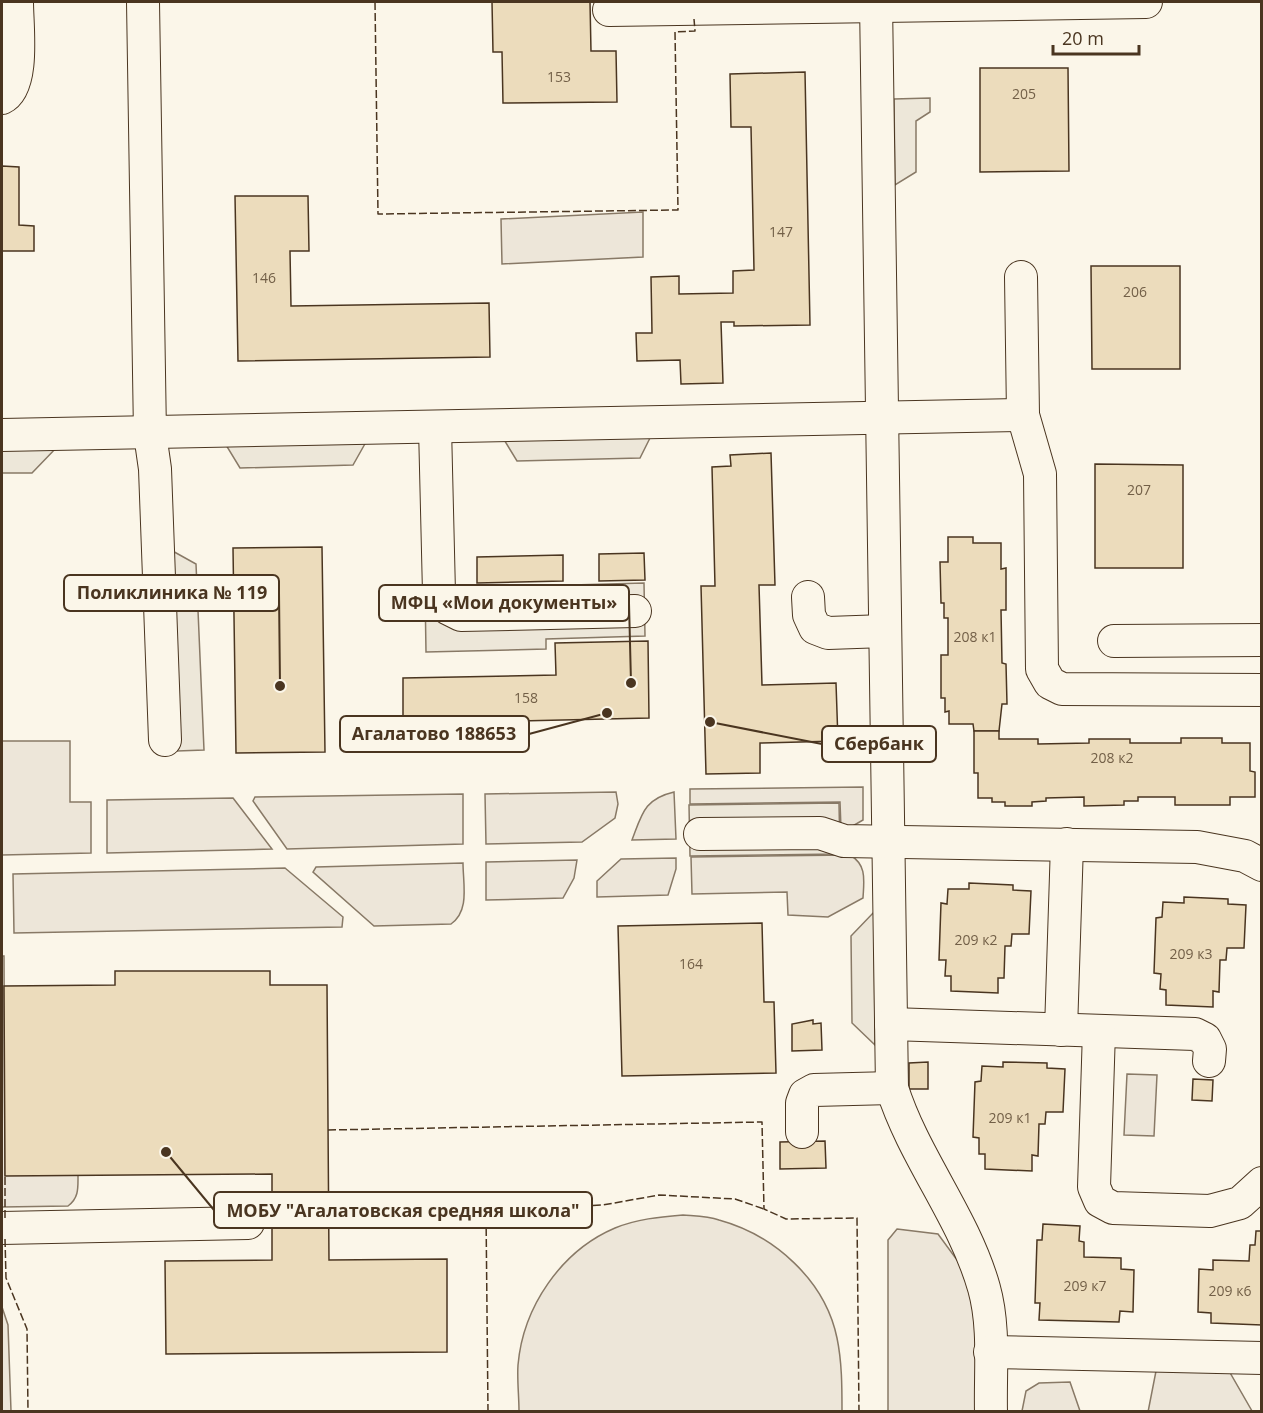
<svg xmlns="http://www.w3.org/2000/svg" width="1263" height="1413" font-family="'Open Sans',sans-serif">
<style>
.green{fill:#ede6d9;stroke:#887966;stroke-width:1.5}
.parking{fill:#ede7d9;stroke:#887966;stroke-width:1.5}
.building{fill:#ecdcbc;stroke:#4a3520;stroke-width:1.5}
.lines{fill:none;stroke-linecap:round;stroke-linejoin:round}
.minor-casing{stroke:#4a3520;stroke-width:34}
.minor{stroke:#fbf6e9;stroke-width:32}
.fence{stroke:#4a3520;stroke-width:1.5;stroke-dasharray:8 3;stroke-linecap:butt}
.labels{text-anchor:middle;stroke-width:4.5;stroke-linejoin:round;paint-order:stroke}
.number-label{font-size:14px;fill:#725f47}
.leader{fill:none;stroke:#4a3520;stroke-width:2}
.callout-dot{fill:#4a3520;stroke:#fbf6e9;stroke-width:2}
.callout{fill:#fbf6e9;stroke:#4a3520;stroke-width:2}
.callout-label{font-size:18px;text-anchor:middle;font-weight:bold;fill:#4a3520}
</style>
<rect width="100%" height="100%" fill="#fbf6e9"/>
<g class="green">
<path d="M643 212V257L502 264 501 219Z"/>
<path d="M2 741H70V802H91V853L2 855Z"/>
<path d="M863 787V820L851 827 841 828 840 802 690 804V789Z"/>
<path d="M616 792 618 804 615 818 582 842 486 844 485 794Z"/>
<path d="M674 792 676 839 632 840C642 814 644 799 674 792Z"/>
<path d="M463 794V844L287 849 253 801 255 797Z"/>
<path d="M233 798 272 849 107 853V800Z"/>
<path d="M850 855C867 865 864 880 863 898L828 917 788 915 787 892 692 894 691 857Z"/>
<path d="M676 858V869L668 895 597 897V881L621 859Z"/>
<path d="M577 860 574 878 563 898 486 900V862Z"/>
<path d="M463 863C463 884 470 911 451 924L374 926 313 872 316 867Z"/>
<path d="M285 868 343 917 342 927 14 933 13 874Z"/>
<path d="M2 956H4L5 1175H78C78 1188 79 1198 68 1206L2 1207Z"/>
<path d="M1127 1074 1157 1075 1154 1136 1124 1135Z"/>
<path d="M683 1215C695 1216 708 1216 719 1220 774 1235 825 1280 837 1338 842 1362 842 1387 842 1411H519C519 1396 517 1380 518 1365 523 1307 561 1251 615 1228 637 1219 659 1217 683 1215Z"/>
<path d="M897 1229 938 1234 960 1264 976 1307 978 1411H888V1240Z"/>
<path d="M2 1307 8 1325 11 1411H2Z"/>
<path d="M1156 1371H1229L1252 1411 1148 1412Z"/>
<path d="M1070 1382 1080 1411H1022L1026 1391 1039 1383Z"/>
</g>
<g class="parking">
<path d="M930 98V112L916 121V172L895 185 894 99Z"/>
<path d="M652 434 640 458 517 461 503 438Z"/>
<path d="M366 442 353 465 240 468 226 445Z"/>
<path d="M58 446 32 473H2V447Z"/>
<path d="M169 549 196 564 204 750 177 751Z"/>
<path d="M644 583 645 636 546 639V649L426 652 425 589Z"/>
<path d="M839 803 840 854 690 856 689 805Z"/>
<path d="M874 912 875 1045 852 1023 851 936Z"/>
</g>
<g class="building">
<path d="M492 2H590L591 51H616L617 102 503 103 502 52H493Z"/>
<path d="M980 68H1068L1069 171 980 172Z"/>
<path d="M805 72 810 325 734 326V322H721L723 383 681 384 680 360 637 361 636 333H652L651 277 679 276V294L733 293V271L754 270 751 127H731L730 74Z"/>
<path d="M2 166 19 167V225L34 226V251H2Z"/>
<path d="M235 196H308L309 251H290L291 306 489 303 490 357 238 361Z"/>
<path d="M1091 266H1180V369H1092Z"/>
<path d="M771 453 775 585H759L762 685 836 683 838 741 760 743V773L706 774 701 586H715L712 467 731 466 730 455Z"/>
<path d="M1095 464 1183 465V568H1095Z"/>
<path d="M948 537H973V543H1001V569L1006 568V610H1001L1002 663 1006 664 1007 704H1002L999 731H974L973 724H949V711L945 712V698H941V655H948V618H944V603H941L940 562H948Z"/>
<path d="M322 547 325 752 236 753 233 548Z"/>
<path d="M644 553 645 580 599 581V554Z"/>
<path d="M563 555V581L477 583V557Z"/>
<path d="M648 641 649 718 481 722V736L454 737V722L403 723V678L556 675 555 643Z"/>
<path d="M974 731H999V739H1038V744L1089 743V739H1130V743H1181V738H1222V743H1250V771L1255 772V797H1230V805H1175V797H1138V801H1124V805L1084 806V797L1046 798V801L1032 802V806H1005V802H992V798H978V773H974Z"/>
<path d="M969 883 1013 885V890L1031 891 1029 934H1012L1011 946H1005L1004 978H998V993L951 991V976H945L946 960H939L941 903 947 904 948 889H969Z"/>
<path d="M1184 897 1228 899V904L1246 905 1244 948H1227L1226 960H1220L1219 992 1213 991V1007L1166 1005V990L1160 989 1161 974 1154 973 1156 918 1162 917 1163 902 1184 903Z"/>
<path d="M762 923 764 1002H774L776 1073 622 1076 618 926Z"/>
<path d="M115 971H270V985H327L329 1260 447 1259V1352L166 1354 165 1261 272 1260V1174L5 1176 4 986 115 985Z"/>
<path d="M813 1020V1024L821 1023 822 1050 792 1051V1024Z"/>
<path d="M928 1062V1089H909V1063Z"/>
<path d="M1003 1062 1047 1063V1068L1065 1069 1063 1112H1046L1045 1124H1039L1038 1156 1032 1155V1171L985 1169V1154H979V1138L973 1137 975 1082 981 1081 982 1066 1003 1067Z"/>
<path d="M1193 1079 1213 1080 1212 1101 1192 1100Z"/>
<path d="M825 1141 826 1168 780 1169V1142Z"/>
<path d="M1043 1224 1080 1226 1079 1241 1084 1242V1257L1121 1258V1269L1134 1270 1133 1312 1120 1311 1119 1322 1039 1320 1040 1303H1035L1037 1240H1042Z"/>
<path d="M1256 1231H1262V1325L1211 1323V1313L1198 1312 1199 1269 1213 1270V1260L1249 1261 1250 1245H1255Z"/>
</g>
<g class="lines">
<defs>
<g id="minor">
<path d="M143 2 150 434 155 469 165 740"/>
<path d="M876 2 892 1088C914 1158 964 1217 984 1288 995 1327 990 1371 991 1412"/>
<path d="M609 10 1146 2"/>
<path d="M2 98C25 87 17 26 17 2"/>
<path d="M1021 277 1023 415 1040 474 1042 669 1050 683 1062 689 1262 690"/>
<path d="M435 427 439 593 447 608 461 615 635 611"/>
<path d="M2 435 1023 415"/>
<path d="M808 597 809 615 815 628 828 633 885 631"/>
<path d="M1114 641 1262 640"/>
<path d="M700 834 820 833 844 841 1197 847 1245 856 1262 865"/>
<path d="M891 1024 1195 1034 1205 1039 1210 1049 1209 1061"/>
<path d="M1061 1030 1067 844"/>
<path d="M1099 1031 1094 1187 1100 1201 1113 1208 1210 1211 1240 1203 1262 1183"/>
<path d="M802 1132V1103L805 1095 814 1090 892 1088"/>
<path d="M2 1228 248 1223"/>
<path d="M990 1352 1262 1358"/>
</g>
</defs>
<use href="#minor" class="minor-casing"/>
<use href="#minor" class="minor"/>
<g class="fence">
<path d="M375 2 378 214 678 210 675 32 695 31 694 19"/>
<path d="M328 1130 762 1122 764 1209 786 1219 857 1218 859 1412"/>
<path d="M5 1218V1176"/>
<path d="M5 1239 6 1278 27 1329 28 1412"/>
<path d="M488 1412 486 1211 603 1205 659 1195 735 1199 764 1209"/>
</g>
</g>
<g class="labels">
<g class="number-label">
<text x="559" y="82">153</text>
<text x="1024" y="99">205</text>
<text x="781" y="237">147</text>
<text x="264" y="283">146</text>
<text x="1135" y="297">206</text>
<text x="1139" y="495">207</text>
<text x="975" y="642">208 к1</text>
<text x="526" y="703">158</text>
<text x="1112" y="763">208 к2</text>
<text x="976" y="945">209 к2</text>
<text x="1191" y="959">209 к3</text>
<text x="691" y="969">164</text>
<text x="1010" y="1123">209 к1</text>
<text x="1085" y="1291">209 к7</text>
<text x="1230" y="1296">209 к6</text>
</g>
</g>
<path class="leader" d="M280 686L279 593M631 683L629 603M607 713L529 734M710 722L822 744M166 1152L214 1210"/>
<g class="callout-dot">
<circle cx="280" cy="686" r="6"/>
<circle cx="631" cy="683" r="6"/>
<circle cx="607" cy="713" r="6"/>
<circle cx="710" cy="722" r="6"/>
<circle cx="166" cy="1152" r="6"/>
</g>
<g class="callout">
<rect x="64" y="575" width="215" height="36" rx="6"/>
<rect x="379" y="585" width="250" height="36" rx="6"/>
<rect x="340" y="716" width="189" height="36" rx="6"/>
<rect x="822" y="726" width="114" height="36" rx="6"/>
<rect x="214" y="1192" width="378" height="36" rx="6"/>
</g>
<g class="callout-label">
<text x="172" y="599">Поликлиника № 119</text>
<text x="504" y="609">МФЦ «Мои документы»</text>
<text x="434" y="740">Агалатово 188653</text>
<text x="879" y="750">Сбербанк</text>
<text x="403" y="1217">МОБУ "Агалатовская средняя школа"</text>
</g>
<rect width="1263" height="1413" fill="none" stroke="#4a3520" stroke-width="6"/>
<path d="M1053 45v9h86v-9" fill="none" stroke="#4a3520" stroke-width="3"/>
<text x="1062" y="45" font-size="18" fill="#4a3520" stroke="#fbf6e9" stroke-width="4.5" paint-order="stroke">20 m</text>
</svg>
